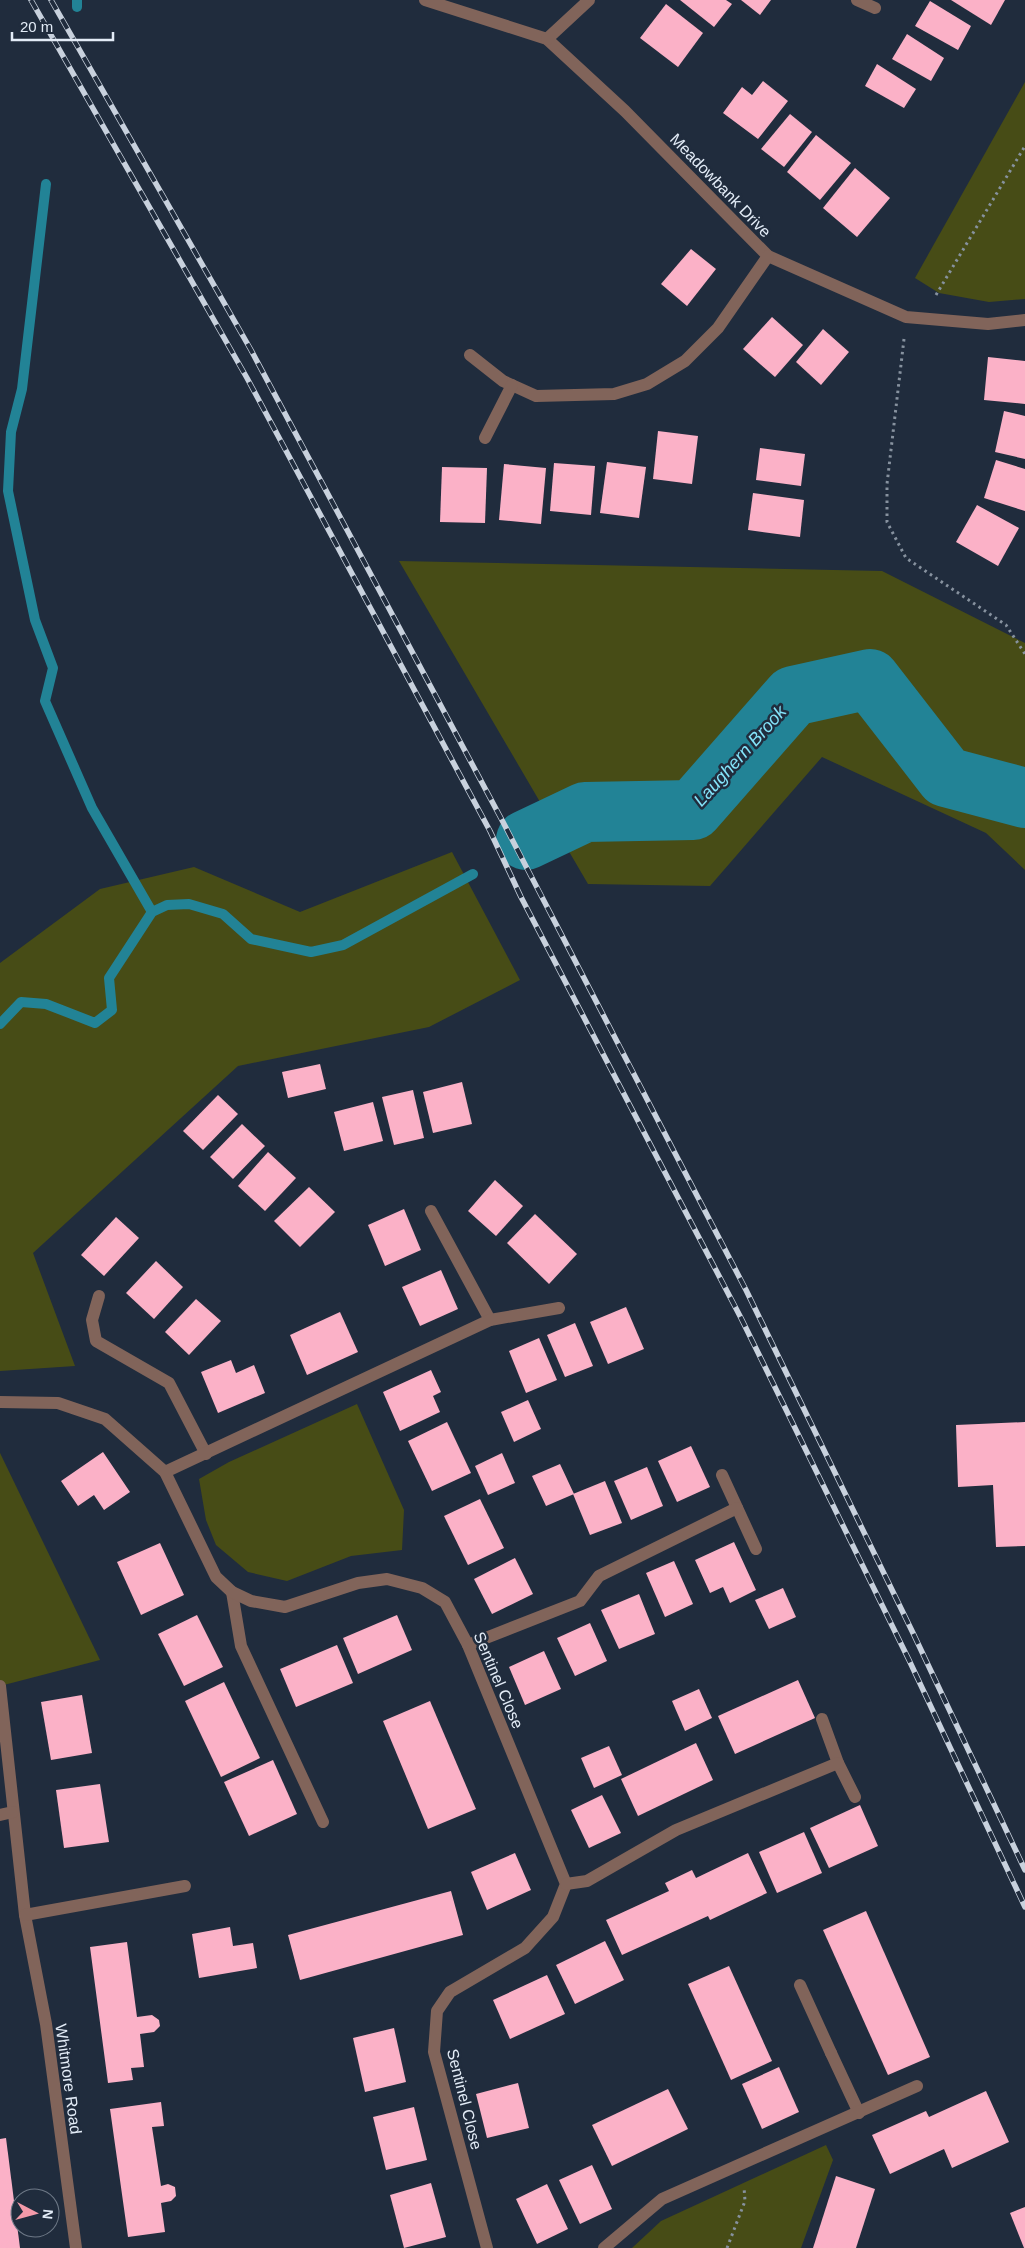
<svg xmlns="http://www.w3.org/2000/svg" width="1025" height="2248" font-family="Arial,sans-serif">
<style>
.green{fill:#474c16}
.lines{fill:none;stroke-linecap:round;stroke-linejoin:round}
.stream{stroke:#228396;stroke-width:10}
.river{stroke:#228396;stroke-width:60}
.building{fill:#fbb1c7}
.path{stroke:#87929f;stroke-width:3;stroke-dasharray:2.5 4;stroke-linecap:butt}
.lane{stroke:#81645a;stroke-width:12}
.street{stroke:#81645a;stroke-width:12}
.rail-casing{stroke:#c8d1dd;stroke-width:5.5}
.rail{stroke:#202c3d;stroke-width:4;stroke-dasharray:11;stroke-linecap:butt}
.labels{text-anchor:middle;stroke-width:5;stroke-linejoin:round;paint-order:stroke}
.street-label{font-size:16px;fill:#e3ecf7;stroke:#202c3d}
.water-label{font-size:18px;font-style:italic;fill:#84e4fa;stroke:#202c3d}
</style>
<rect width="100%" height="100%" fill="#202c3d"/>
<g class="green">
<path d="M1025 82V299L989 302 939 293 915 278Z"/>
<path d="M399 561 882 571 1025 643V870L986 833 822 757 710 886 588 884Z"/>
<path d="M452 852 520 980 429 1027 238 1066 33 1253 75 1366 0 1371V963L100 889 194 867 300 912Z"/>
<path d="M357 1404 404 1510 402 1550 351 1556 287 1581 248 1572 216 1545 206 1520 199 1479 229 1462Z"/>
<path d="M0 1453 100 1660 0 1686Z"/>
<path d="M826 2145 833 2160 801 2248H632L661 2221Z"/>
</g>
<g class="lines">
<g class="stream">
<path d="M77 0V7"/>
<path d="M46 184 22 389 11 432 8 491 35 620 53 668 45 701 92 808 152 912"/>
<path d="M0 1024 21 1002 46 1004 95 1023 112 1010 109 978 152 912 167 905 189 904 223 914 251 939 311 952 343 945 473 874"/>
</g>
<path class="river" d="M526 840 585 812 693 810 793 696 870 679 946 777 1025 798"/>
</g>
<g class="building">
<path d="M680 0H726L732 4 714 27Z"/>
<path d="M741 0H771L760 15Z"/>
<path d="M951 0H1005L991 25Z"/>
<path d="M930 1 971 26 958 50 915 26Z"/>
<path d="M666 4 703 33 678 67 640 38Z"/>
<path d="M907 34 944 58 931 81 892 59Z"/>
<path d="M877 64 916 89 904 108 865 86Z"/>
<path d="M763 81 788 101 758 139 723 113 742 87 752 95Z"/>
<path d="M790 114 812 132 784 167 761 149Z"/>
<path d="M816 135 851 163 820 200 787 172Z"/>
<path d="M855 168 890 198 857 237 823 208Z"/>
<path d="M691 249 716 269 687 306 661 284Z"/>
<path d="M772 317 803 345 775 377 743 349Z"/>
<path d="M823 329 849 352 821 385 796 362Z"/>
<path d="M988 357 1025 361V404L984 400Z"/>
<path d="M1004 411 1025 416V459L995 452Z"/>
<path d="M658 431 698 436 692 484 653 479Z"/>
<path d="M760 448 805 454 801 486 756 480Z"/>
<path d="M996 460 1025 469V511L984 498Z"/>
<path d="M607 462 646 467 639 518 600 513Z"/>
<path d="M554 463 595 466 591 515 550 511Z"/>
<path d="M504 464 546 468 541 524 499 520Z"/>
<path d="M442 467 487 468 485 523 440 522Z"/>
<path d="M753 493 804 500 800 537 748 530Z"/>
<path d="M977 505 1019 528 998 566 956 542Z"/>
<path d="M320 1064 326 1089 288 1098 282 1072Z"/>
<path d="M462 1082 472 1124 433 1133 423 1092Z"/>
<path d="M413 1090 424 1138 394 1145 382 1097Z"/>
<path d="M218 1095 238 1114 203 1150 183 1131Z"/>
<path d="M373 1102 383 1141 344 1151 334 1112Z"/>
<path d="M242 1124 265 1146 233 1179 210 1157Z"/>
<path d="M268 1152 296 1178 265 1211 238 1186Z"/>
<path d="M495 1180 523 1206 496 1236 468 1211Z"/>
<path d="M309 1187 335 1212 300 1247 274 1221Z"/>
<path d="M404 1209 421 1250 385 1266 368 1225Z"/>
<path d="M535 1214 577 1254 549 1284 507 1243Z"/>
<path d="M116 1217 139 1238 104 1276 81 1255Z"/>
<path d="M156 1261 183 1287 154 1319 126 1293Z"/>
<path d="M441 1270 458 1309 420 1326 402 1287Z"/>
<path d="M196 1299 221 1321 189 1355 165 1332Z"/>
<path d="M626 1307 644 1349 608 1364 590 1322Z"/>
<path d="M340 1312 358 1352 307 1375 290 1335Z"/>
<path d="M575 1323 593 1366 565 1377 547 1335Z"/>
<path d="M539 1338 557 1380 526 1393 509 1351Z"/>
<path d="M231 1360 236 1373 254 1365 265 1393 218 1413 201 1372Z"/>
<path d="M431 1370 441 1392 433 1396 440 1412 400 1431 383 1392Z"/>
<path d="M528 1400 541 1429 514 1442 501 1412Z"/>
<path d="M447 1422 471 1473 432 1491 408 1441Z"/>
<path d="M1025 1422V1546L996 1547 993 1485 958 1487 956 1425Z"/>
<path d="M691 1446 710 1487 677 1502 658 1461Z"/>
<path d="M103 1452 130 1492 104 1510 94 1495 78 1506 61 1481Z"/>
<path d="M502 1453 515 1483 488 1495 475 1466Z"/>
<path d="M560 1464 574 1494 546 1506 532 1476Z"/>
<path d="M647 1467 663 1506 631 1520 614 1481Z"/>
<path d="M605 1481 622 1523 590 1535 573 1494Z"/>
<path d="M480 1499 504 1548 468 1565 444 1516Z"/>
<path d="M734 1542 756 1590 730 1603 723 1587 710 1593 695 1560Z"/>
<path d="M160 1543 184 1595 141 1615 117 1562Z"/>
<path d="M515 1558 533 1594 492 1614 474 1579Z"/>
<path d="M674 1561 693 1604 665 1617 646 1573Z"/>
<path d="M783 1588 796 1617 769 1629 755 1600Z"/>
<path d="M639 1594 655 1634 619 1649 601 1610Z"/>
<path d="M197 1615 223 1667 184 1686 158 1634Z"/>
<path d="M397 1615 412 1650 358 1674 343 1638Z"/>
<path d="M590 1623 607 1661 575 1676 557 1638Z"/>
<path d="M337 1645 353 1683 296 1707 280 1669Z"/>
<path d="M544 1651 561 1689 525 1705 509 1667Z"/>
<path d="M798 1680 815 1718 735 1754 718 1716Z"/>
<path d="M224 1682 260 1758 221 1777 185 1701Z"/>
<path d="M699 1689 712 1718 685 1731 672 1701Z"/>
<path d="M82 1695 92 1753 51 1760 41 1702Z"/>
<path d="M430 1701 476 1809 428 1829 383 1721Z"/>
<path d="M696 1743 713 1780 638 1816 621 1779Z"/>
<path d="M609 1746 622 1775 594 1788 581 1758Z"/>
<path d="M273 1760 297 1814 249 1836 224 1782Z"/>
<path d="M100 1784 109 1842 64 1848 56 1790Z"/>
<path d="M602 1795 621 1833 589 1848 571 1810Z"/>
<path d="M860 1805 878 1846 829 1868 810 1828Z"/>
<path d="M804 1832 822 1873 777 1893 759 1852Z"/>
<path d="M515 1853 531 1890 487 1910 471 1872Z"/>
<path d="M748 1853 767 1893 710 1920 708 1916 622 1955 606 1920 669 1891 665 1883 692 1870 696 1878Z"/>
<path d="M451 1891 463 1935 300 1980 288 1935Z"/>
<path d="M866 1911 930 2057 888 2075 823 1930Z"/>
<path d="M230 1927 233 1946 253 1943 257 1968 199 1978 192 1934Z"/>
<path d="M605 1941 624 1980 575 2004 556 1965Z"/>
<path d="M127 1942 137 2017 152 2015 159 2020 160 2026 154 2032 140 2034 144 2067 131 2068 133 2080 108 2083 90 1947Z"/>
<path d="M729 1966 772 2061 731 2080 688 1984Z"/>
<path d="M547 1975 565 2014 510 2039 493 2000Z"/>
<path d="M394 2028 406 2082 365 2092 353 2038Z"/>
<path d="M779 2067 799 2112 762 2129 742 2084Z"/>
<path d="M518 2083 529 2128 487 2138 476 2094Z"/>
<path d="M668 2089 688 2129 612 2166 592 2125Z"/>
<path d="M986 2091 1009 2142 952 2168 944 2149 890 2174 872 2135 926 2111 929 2117Z"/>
<path d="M161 2102 164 2126 152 2127 161 2186 168 2184 175 2187 176 2196 171 2201 161 2203 165 2232 128 2237 110 2109Z"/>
<path d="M414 2107 427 2160 386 2170 373 2117Z"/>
<path d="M6 2138 20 2248H0V2139Z"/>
<path d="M592 2165 612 2209 580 2224 559 2180Z"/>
<path d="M836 2176 875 2189 856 2248H813Z"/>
<path d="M431 2183 446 2237 404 2248 390 2195Z"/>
<path d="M547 2184 568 2229 537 2244 516 2199Z"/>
<path d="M1025 2207V2248H1024L1010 2213Z"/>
</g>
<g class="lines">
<g class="path">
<path d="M936 295 1025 146"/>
<path d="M904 339 887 484V522L906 558 1006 625 1025 654"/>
<path d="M727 2248 745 2201 744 2187"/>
</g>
<g class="lane">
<path d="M431 1211 490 1320"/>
<path d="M99 1296 92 1320 96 1341 169 1383 206 1454"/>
<path d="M165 1472 490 1320 559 1308"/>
<path d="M232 1592 241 1646 323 1822"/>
<path d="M800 1985 831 2053"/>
</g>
<g class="street">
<path d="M425 0 547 39 625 111 768 256 906 317 988 324 1025 320"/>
<path d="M857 0 875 8"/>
<path d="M547 39 589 0"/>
<path d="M470 355 503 381 536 396 614 394 647 384 685 361 718 328 768 256"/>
<path d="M485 438 512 385"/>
<path d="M0 1402 58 1403 105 1419 165 1472 216 1577 232 1592 251 1601 285 1607 358 1583 387 1579 422 1588 445 1602 468 1645 566 1884 553 1917 525 1948 450 1992 437 2011 434 2052 487 2248"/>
<path d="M722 1475 756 1549"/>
<path d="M468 1645 580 1601 599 1576 737 1508"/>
<path d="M0 1686 25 1915 46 2024 76 2248"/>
<path d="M822 1719 838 1763 855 1797"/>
<path d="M0 1815 13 1812"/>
<path d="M566 1884 587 1881 676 1830 838 1763"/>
<path d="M25 1915 185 1886"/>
<path d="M831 2053 859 2113"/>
<path d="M604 2248 662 2199 917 2086"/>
</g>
<defs>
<g id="rail">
<path d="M31 0 247 378 490 831 521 897 741 1318 909 1660 1025 1907"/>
<path d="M51 0 251 350 503 822 746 1290 913 1633 1025 1870"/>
</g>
</defs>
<use href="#rail" class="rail-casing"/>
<use href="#rail" class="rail"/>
</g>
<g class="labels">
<g class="street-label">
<text transform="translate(721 185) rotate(46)" y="6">Meadowbank Drive</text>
<text transform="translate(499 1680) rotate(67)" y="6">Sentinel Close</text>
<text transform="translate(69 2079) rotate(82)" y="6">Whitmore Road</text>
<text transform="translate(465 2099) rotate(76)" y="6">Sentinel Close</text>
</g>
<g class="water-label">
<text transform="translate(740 756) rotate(-48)" y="6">Laughern Brook</text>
</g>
</g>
<g transform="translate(35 2213) rotate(96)"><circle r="24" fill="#202c3d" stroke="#6e7987"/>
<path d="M0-4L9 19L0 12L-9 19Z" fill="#f39aa9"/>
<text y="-8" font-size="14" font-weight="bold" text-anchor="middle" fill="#e3ecf7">N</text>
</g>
<path d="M12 32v8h101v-8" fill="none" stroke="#e3ecf7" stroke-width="2.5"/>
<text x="20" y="32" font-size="15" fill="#e3ecf7" stroke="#202c3d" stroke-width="4" paint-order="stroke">20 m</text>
</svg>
